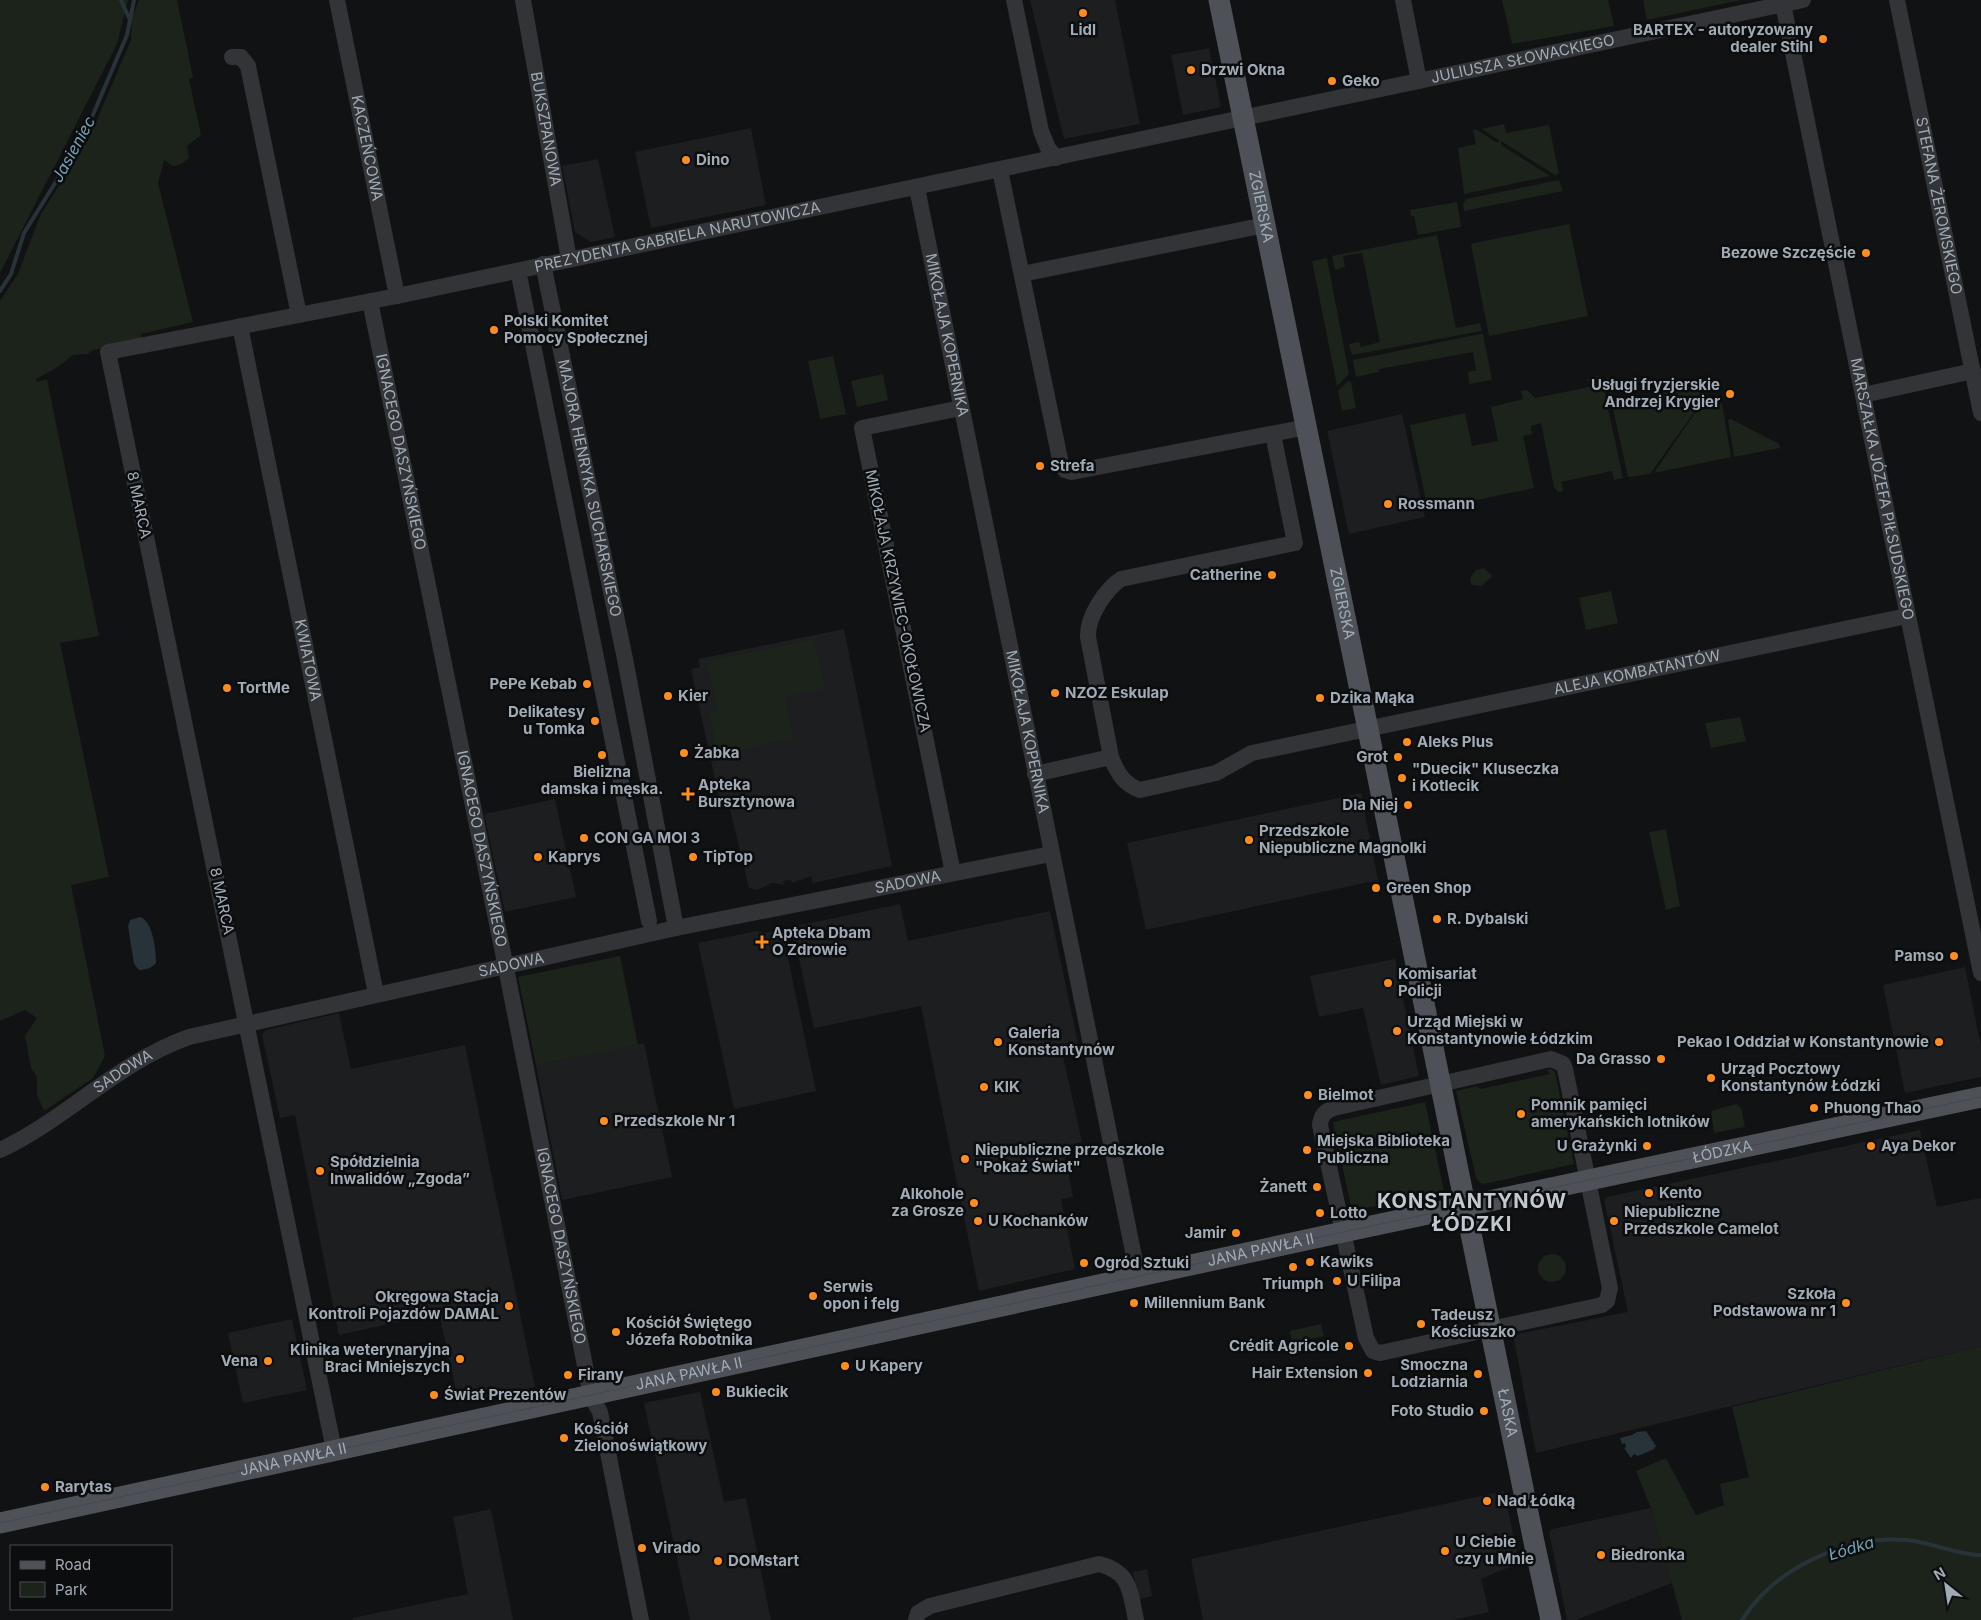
<svg xmlns="http://www.w3.org/2000/svg" width="1981" height="1620" font-family="Inter,sans-serif">
<style>
.built{fill:#1d1e20}
.green{fill:#1b231b}
.water{fill:#273338}
.lines{fill:none;stroke-linecap:round;stroke-linejoin:round}
.stream{stroke:#273338;stroke-width:4}
.minor{stroke:#323438;stroke-width:16}
.major{stroke:#4e5258;stroke-width:21}
.tram{stroke:#45484d;stroke-width:1}
.poi-dot{fill:#ff8d1d;stroke:#0c0d0e;stroke-width:2}
.labels{text-anchor:middle;stroke-width:5;stroke-linejoin:round;paint-order:stroke}
.poi-label{font-size:15px;font-weight:bold;fill:#a1abb5;stroke:#0c0d0e;text-anchor:start}
.street-label{font-size:15px;fill:#a1abb5;stroke:#0c0d0e}
.water-label{font-size:16px;font-style:italic;fill:#75a1b4;stroke:#0c0d0e}
.district-label{font-size:20px;font-weight:bold;letter-spacing:1px;fill:#c3c9d1;stroke:#0c0d0e}
</style>
<rect width="100%" height="100%" fill="#111213"/>
<g class="built">
<path d="M1030 0H1115L1140 124 1064 139Z"/>
<path d="M1209 48 1221 107 1183 115 1171 55Z"/>
<path d="M751 128 766 205 651 228 635 152Z"/>
<path d="M598 159 615 237 591 242 575 232 562 166Z"/>
<path d="M1402 414 1425 517 1349 534 1327 431Z"/>
<path d="M844 629 892 866 813 883 811 876 792 883 791 880 783 881 784 885 772 883 757 890 749 888 728 801 720 802 691 669 700 667 698 659Z"/>
<path d="M1361 793 1378 880 1146 930 1127 843Z"/>
<path d="M555 799 576 897 505 912 484 814Z"/>
<path d="M900 904 908 941 1050 911 1079 1048 1062 1052 1082 1142 1063 1147 1073 1197 1061 1199 1075 1269 979 1291 921 1006 814 1028 792 927Z"/>
<path d="M782 930 816 1091 734 1109 698 943 757 931 763 933Z"/>
<path d="M1395 959 1419 1076 1381 1085 1363 1008 1319 1017 1310 976Z"/>
<path d="M1965 967 1981 1046V1077L1905 1093 1883 985Z"/>
<path d="M339 1013 351 1069 465 1045 535 1387 459 1404 439 1313 339 1335 295 1115 280 1118 262 1035 266 1030Z"/>
<path d="M644 1043 672 1177 562 1200 536 1065Z"/>
<path d="M1920 1130 1937 1207 1981 1198V1346L1536 1453 1513 1335 1628 1312 1604 1200 1607 1197Z"/>
<path d="M292 1319 307 1390 243 1403 228 1333Z"/>
<path d="M700 1392 724 1502 746 1498 771 1620H690L644 1403Z"/>
<path d="M1504 1491 1519 1563 1481 1579 1489 1612 1453 1620H1203L1191 1559Z"/>
<path d="M1651 1508 1672 1583 1576 1620H1567L1549 1532 1552 1529Z"/>
<path d="M491 1509 513 1620H353L352 1618 468 1594 453 1517Z"/>
<path d="M1147 1569 1152 1596 1139 1599 1133 1572Z"/>
</g>
<g class="green">
<path d="M0 0H128L117 44 0 273Z"/>
<path d="M139 0H177L193 77 189 79 201 135 187 146 189 158 181 164 173 166 164 160 158 183 193 322 141 334 142 341 93 350 88 354 73 355 58 367 36 379 37 382 47 379 99 636 60 643 109 877 71 885 105 1056 93 1078 44 1111 37 1095V1077L31 1068 25 1036 37 1018 25 1010 0 1021V301L18 274 40 216 90 136 131 40 132 18Z"/>
<path d="M1502 0H1608L1614 26 1512 44Z"/>
<path d="M1643 0H1741L1647 20Z"/>
<path d="M1504 124 1506 133 1549 125 1559 174 1555 175 1501 141V145L1550 176 1464 194 1458 148 1476 144 1473 130H1477L1496 142 1500 141 1482 129Z"/>
<path d="M1559 180 1563 191 1464 211 1463 204 1466 199Z"/>
<path d="M1457 202 1461 227 1418 235 1414 216H1411L1410 210Z"/>
<path d="M1569 224 1588 316 1489 336 1471 245 1474 243Z"/>
<path d="M1437 235 1456 328 1480 323 1482 331 1352 355 1349 344 1359 342 1361 347 1380 342 1362 253 1343 256 1345 267 1335 270 1332 256Z"/>
<path d="M1327 258 1349 374 1337 386 1312 261Z"/>
<path d="M1480 334H1483L1492 380 1469 384 1468 372 1476 370 1473 352 1379 369V372L1356 377 1353 360Z"/>
<path d="M833 356 846 414 820 419 808 361Z"/>
<path d="M883 374 888 400 857 407 851 381Z"/>
<path d="M1601 375 1623 478 1614 480 1612 471 1561 482 1563 491 1558 492 1554 487 1541 423 1531 426 1532 434 1523 436 1534 488 1428 510 1410 425 1465 413 1472 446 1498 441 1491 407 1523 399 1521 391 1527 390 1535 398 1594 386 1587 379Z"/>
<path d="M1710 377 1712 387 1650 474 1628 477 1606 377 1609 378 1614 401 1619 403 1709 383Z"/>
<path d="M1348 381 1351 382 1356 408 1342 411 1338 391Z"/>
<path d="M1713 396 1715 404 1722 403 1731 457 1654 473 1705 398Z"/>
<path d="M1731 419 1779 444 1780 448 1734 457 1728 420Z"/>
<path d="M1484 568 1492 576 1482 586 1471 585 1470 578 1476 570Z"/>
<path d="M1611 591 1618 623 1586 630 1579 598Z"/>
<path d="M814 639 825 689 785 697 793 738 717 754 709 713 718 711 707 661Z"/>
<path d="M1740 717 1746 741 1711 748 1705 723Z"/>
<path d="M1666 829 1680 906 1666 910 1649 832Z"/>
<path d="M620 956 638 1045 536 1065 518 977Z"/>
<path d="M1551 1069 1555 1072 1574 1164 1484 1184 1480 1183 1476 1178 1456 1091 1477 1086 1480 1089 1550 1074 1547 1070Z"/>
<path d="M1425 1102 1444 1191 1352 1211 1333 1122Z"/>
<path d="M1736 1104 1741 1108 1745 1127 1714 1133 1711 1111Z"/>
<circle cx="1552" cy="1268" r="14"/>
<path d="M1321 1324 1324 1336 1292 1343 1290 1331Z"/>
<path d="M1981 1346V1620H1682L1651 1508 1636 1471 1666 1458 1696 1515 1724 1505 1720 1484 1749 1477 1732 1407Z"/>
</g>
<g class="water">
<path d="M140 917C153 921 156 951 156 963 152 968 145 970 139 970L134 964 128 926 130 920Z"/>
<path d="M1646 1431 1656 1446 1654 1449 1638 1456 1634 1454 1631 1458 1624 1448 1626 1447 1625 1443 1622 1444 1620 1438 1632 1435 1637 1432Z"/>
</g>
<g class="lines">
<g class="stream">
<path d="M121 0 129 18"/>
<path d="M0 291 11 274 24 233 83 138 127 35 134 0"/>
<path d="M1742 1620C1775 1568 1846 1535 1906 1540 1932 1542 1955 1555 1981 1555"/>
</g>
<g class="minor">
<path id="s1" d="M337 0 397 296"/>
<path id="s2" d="M523 0 569 259"/>
<path d="M1014 0 1041 131 1048 148 1056 158"/>
<path d="M1403 0 1419 81"/>
<path id="s3" d="M1897 0 1981 413"/>
<path id="s4" d="M1783 4 1981 973"/>
<path d="M232 57H241L248 66 299 315"/>
<path d="M1000 170 1061 464 1065 470 1072 472 1307 427"/>
<path id="s5" d="M917 188 1138 1276"/>
<path id="s6" d="M543 264 625 659 676 928"/>
<path d="M1022 274 1265 225"/>
<path d="M520 280 649 921"/>
<path id="s7" d="M370 301 503 953 591 1396 600 1412 641 1620"/>
<path id="s8" d="M240 326 376 994"/>
<path d="M1863 395 1973 371"/>
<path d="M1111 757 1088 637C1087 617 1105 590 1121 579L1295 543 1273 434"/>
<path id="s9" d="M1035 774 1111 757C1117 772 1123 784 1140 790L1216 773 1252 753 1907 616"/>
<path d="M953 873 862 428 961 408"/>
<path d="M1551 1059 1563 1064 1565 1069 1610 1288 1607 1301 1602 1305 1380 1353 1373 1351 1366 1338 1320 1125C1321 1115 1325 1111 1334 1108Z"/>
<path id="s10" d="M0 1150C68 1118 116 1063 189 1037L676 928 1051 854"/>
<path id="s11" d="M334 1450 108 352 397 296 1803 0"/>
<path d="M916 1620 918 1613 930 1606 1099 1564C1131 1572 1130 1592 1136 1620"/>
</g>
<g class="major">
<path id="s12" d="M1219 0 1534 1542 1551 1620"/>
<path d="M0 1523 1343 1232 1981 1097"/>
</g>
<path class="tram" id="s13" d="M0 1523 1343 1232 1981 1097"/>
</g>
<g class="poi-dot">
<circle cx="1083" cy="13" r="5"/>
<circle cx="1823" cy="39" r="5"/>
<circle cx="1191" cy="70" r="5"/>
<circle cx="1332" cy="81" r="5"/>
<circle cx="686" cy="160" r="5"/>
<circle cx="1866" cy="253" r="5"/>
<circle cx="494" cy="330" r="5"/>
<circle cx="1730" cy="394" r="5"/>
<circle cx="1040" cy="466" r="5"/>
<circle cx="1388" cy="504" r="5"/>
<circle cx="1272" cy="575" r="5"/>
<circle cx="587" cy="684" r="5"/>
<circle cx="227" cy="688" r="5"/>
<circle cx="1055" cy="693" r="5"/>
<circle cx="668" cy="696" r="5"/>
<circle cx="1320" cy="698" r="5"/>
<circle cx="595" cy="721" r="5"/>
<circle cx="1407" cy="742" r="5"/>
<circle cx="684" cy="753" r="5"/>
<circle cx="602" cy="755" r="5"/>
<circle cx="1398" cy="757" r="5"/>
<circle cx="1402" cy="778" r="5"/>
<path d="M685.5 786.5h5v5h5v5h-5v5h-5v-5h-5v-5h5z"/>
<circle cx="1408" cy="805" r="5"/>
<circle cx="584" cy="838" r="5"/>
<circle cx="1249" cy="840" r="5"/>
<circle cx="538" cy="857" r="5"/>
<circle cx="693" cy="857" r="5"/>
<circle cx="1376" cy="888" r="5"/>
<circle cx="1437" cy="919" r="5"/>
<path d="M759.5 934.5h5v5h5v5h-5v5h-5v-5h-5v-5h5z"/>
<circle cx="1954" cy="956" r="5"/>
<circle cx="1388" cy="983" r="5"/>
<circle cx="1397" cy="1031" r="5"/>
<circle cx="998" cy="1042" r="5"/>
<circle cx="1939" cy="1042" r="5"/>
<circle cx="1661" cy="1059" r="5"/>
<circle cx="1711" cy="1078" r="5"/>
<circle cx="984" cy="1087" r="5"/>
<circle cx="1308" cy="1095" r="5"/>
<circle cx="1814" cy="1108" r="5"/>
<circle cx="1521" cy="1114" r="5"/>
<circle cx="604" cy="1121" r="5"/>
<circle cx="1647" cy="1146" r="5"/>
<circle cx="1871" cy="1146" r="5"/>
<circle cx="1307" cy="1150" r="5"/>
<circle cx="965" cy="1159" r="5"/>
<circle cx="320" cy="1171" r="5"/>
<circle cx="1317" cy="1187" r="5"/>
<circle cx="1649" cy="1193" r="5"/>
<circle cx="974" cy="1203" r="5"/>
<circle cx="1320" cy="1213" r="5"/>
<circle cx="978" cy="1221" r="5"/>
<circle cx="1614" cy="1221" r="5"/>
<circle cx="1236" cy="1233" r="5"/>
<circle cx="1310" cy="1262" r="5"/>
<circle cx="1084" cy="1263" r="5"/>
<circle cx="1293" cy="1267" r="5"/>
<circle cx="1337" cy="1281" r="5"/>
<circle cx="813" cy="1296" r="5"/>
<circle cx="1134" cy="1303" r="5"/>
<circle cx="1846" cy="1303" r="5"/>
<circle cx="509" cy="1306" r="5"/>
<circle cx="1421" cy="1324" r="5"/>
<circle cx="616" cy="1332" r="5"/>
<circle cx="1349" cy="1346" r="5"/>
<circle cx="460" cy="1359" r="5"/>
<circle cx="268" cy="1361" r="5"/>
<circle cx="845" cy="1366" r="5"/>
<circle cx="1368" cy="1373" r="5"/>
<circle cx="1478" cy="1374" r="5"/>
<circle cx="568" cy="1375" r="5"/>
<circle cx="716" cy="1392" r="5"/>
<circle cx="434" cy="1395" r="5"/>
<circle cx="1484" cy="1411" r="5"/>
<circle cx="564" cy="1438" r="5"/>
<circle cx="45" cy="1487" r="5"/>
<circle cx="1487" cy="1501" r="5"/>
<circle cx="642" cy="1548" r="5"/>
<circle cx="1445" cy="1551" r="5"/>
<circle cx="1601" cy="1555" r="5"/>
<circle cx="718" cy="1561" r="5"/>
</g>
<g class="labels">
<g class="poi-label">
<text x="1083" y="35" text-anchor="middle">Lidl</text>
<text x="1813" y="35" text-anchor="end">BARTEX - autoryzowany<tspan x="1813" dy="17">dealer Stihl</tspan></text>
<text x="1201" y="75">Drzwi Okna</text>
<text x="1342" y="86">Geko</text>
<text x="696" y="165">Dino</text>
<text x="1856" y="258" text-anchor="end">Bezowe Szczęście</text>
<text x="504" y="326">Polski Komitet<tspan x="504" dy="17">Pomocy Społecznej</tspan></text>
<text x="1720" y="390" text-anchor="end">Usługi fryzjerskie<tspan x="1720" dy="17">Andrzej Krygier</tspan></text>
<text x="1050" y="471">Strefa</text>
<text x="1398" y="509">Rossmann</text>
<text x="1262" y="580" text-anchor="end">Catherine</text>
<text x="577" y="689" text-anchor="end">PePe Kebab</text>
<text x="237" y="693">TortMe</text>
<text x="1065" y="698">NZOZ Eskulap</text>
<text x="678" y="701">Kier</text>
<text x="1330" y="703">Dzika Mąka</text>
<text x="585" y="717" text-anchor="end">Delikatesy<tspan x="585" dy="17">u Tomka</tspan></text>
<text x="1417" y="747">Aleks Plus</text>
<text x="694" y="758">Żabka</text>
<text x="1388" y="762" text-anchor="end">Grot</text>
<text x="1412" y="774">"Duecik" Kluseczka<tspan x="1412" dy="17">i Kotlecik</tspan></text>
<text x="602" y="777" text-anchor="middle">Bielizna<tspan x="602" dy="17">damska i męska.</tspan></text>
<text x="698" y="790">Apteka<tspan x="698" dy="17">Bursztynowa</tspan></text>
<text x="1398" y="810" text-anchor="end">Dla Niej</text>
<text x="1259" y="836">Przedszkole<tspan x="1259" dy="17">Niepubliczne Magnolki</tspan></text>
<text x="594" y="843">CON GA MOI 3</text>
<text x="548" y="862">Kaprys</text>
<text x="703" y="862">TipTop</text>
<text x="1386" y="893">Green Shop</text>
<text x="1447" y="924">R. Dybalski</text>
<text x="772" y="938">Apteka Dbam<tspan x="772" dy="17">O Zdrowie</tspan></text>
<text x="1944" y="961" text-anchor="end">Pamso</text>
<text x="1398" y="979">Komisariat<tspan x="1398" dy="17">Policji</tspan></text>
<text x="1407" y="1027">Urząd Miejski w<tspan x="1407" dy="17">Konstantynowie Łódzkim</tspan></text>
<text x="1008" y="1038">Galeria<tspan x="1008" dy="17">Konstantynów</tspan></text>
<text x="1929" y="1047" text-anchor="end">Pekao I Oddział w Konstantynowie</text>
<text x="1651" y="1064" text-anchor="end">Da Grasso</text>
<text x="1721" y="1074">Urząd Pocztowy<tspan x="1721" dy="17">Konstantynów Łódzki</tspan></text>
<text x="994" y="1092">KIK</text>
<text x="1318" y="1100">Bielmot</text>
<text x="1531" y="1110">Pomnik pamięci<tspan x="1531" dy="17">amerykańskich lotników</tspan></text>
<text x="1824" y="1113">Phuong Thao</text>
<text x="614" y="1126">Przedszkole Nr 1</text>
<text x="1317" y="1146">Miejska Biblioteka<tspan x="1317" dy="17">Publiczna</tspan></text>
<text x="1637" y="1151" text-anchor="end">U Grażynki</text>
<text x="1881" y="1151">Aya Dekor</text>
<text x="975" y="1155">Niepubliczne przedszkole<tspan x="975" dy="17">"Pokaż Świat"</tspan></text>
<text x="330" y="1167">Spółdzielnia<tspan x="330" dy="17">Inwalidów „Zgoda”</tspan></text>
<text x="1307" y="1192" text-anchor="end">Żanett</text>
<text x="1659" y="1198">Kento</text>
<text x="964" y="1199" text-anchor="end">Alkohole<tspan x="964" dy="17">za Grosze</tspan></text>
<text x="1624" y="1217">Niepubliczne<tspan x="1624" dy="17">Przedszkole Camelot</tspan></text>
<text x="1330" y="1218">Lotto</text>
<text x="988" y="1226">U Kochanków</text>
<text x="1226" y="1238" text-anchor="end">Jamir</text>
<text x="1320" y="1267">Kawiks</text>
<text x="1094" y="1268">Ogród Sztuki</text>
<text x="1347" y="1286">U Filipa</text>
<text x="1293" y="1289" text-anchor="middle">Triumph</text>
<text x="823" y="1292">Serwis<tspan x="823" dy="17">opon i felg</tspan></text>
<text x="1836" y="1299" text-anchor="end">Szkoła<tspan x="1836" dy="17">Podstawowa nr 1</tspan></text>
<text x="499" y="1302" text-anchor="end">Okręgowa Stacja<tspan x="499" dy="17">Kontroli Pojazdów DAMAL</tspan></text>
<text x="1144" y="1308">Millennium Bank</text>
<text x="1431" y="1320">Tadeusz<tspan x="1431" dy="17">Kościuszko</tspan></text>
<text x="626" y="1328">Kościół Świętego<tspan x="626" dy="17">Józefa Robotnika</tspan></text>
<text x="1339" y="1351" text-anchor="end">Crédit Agricole</text>
<text x="450" y="1355" text-anchor="end">Klinika weterynaryjna<tspan x="450" dy="17">Braci Mniejszych</tspan></text>
<text x="258" y="1366" text-anchor="end">Vena</text>
<text x="1468" y="1370" text-anchor="end">Smoczna<tspan x="1468" dy="17">Lodziarnia</tspan></text>
<text x="855" y="1371">U Kapery</text>
<text x="1358" y="1378" text-anchor="end">Hair Extension</text>
<text x="578" y="1380">Firany</text>
<text x="726" y="1397">Bukiecik</text>
<text x="444" y="1400">Świat Prezentów</text>
<text x="1474" y="1416" text-anchor="end">Foto Studio</text>
<text x="574" y="1434">Kościół<tspan x="574" dy="17">Zielonoświątkowy</tspan></text>
<text x="55" y="1492">Rarytas</text>
<text x="1497" y="1506">Nad Łódką</text>
<text x="1455" y="1547">U Ciebie<tspan x="1455" dy="17">czy u Mnie</tspan></text>
<text x="652" y="1553">Virado</text>
<text x="1611" y="1560">Biedronka</text>
<text x="728" y="1566">DOMstart</text>
</g>
<g class="street-label">
<text dy="5" stroke="none"><textPath href="#s11" startOffset="2566">JULIUSZA SŁOWACKIEGO</textPath></text>
<text dy="5" stroke="none"><textPath href="#s2" startOffset="131">BUKSZPANOWA</textPath></text>
<text dy="5" stroke="none"><textPath href="#s1" startOffset="151">KACZEŃCOWA</textPath></text>
<text dy="5" stroke="none"><textPath href="#s3" startOffset="210">STEFANA ŻEROMSKIEGO</textPath></text>
<text dy="5" stroke="none"><textPath href="#s12" startOffset="211">ZGIERSKA</textPath></text>
<text dy="5" stroke="none"><textPath href="#s11" startOffset="1702">PREZYDENTA GABRIELA NARUTOWICZA</textPath></text>
<text dy="5" stroke="none"><textPath href="#s5" startOffset="150">MIKOŁAJA KOPERNIKA</textPath></text>
<text dy="5" stroke="none"><textPath href="#s7" startOffset="154">IGNACEGO DASZYŃSKIEGO</textPath></text>
<text dy="5" stroke="none"><textPath href="#s6" startOffset="229">MAJORA HENRYKA SUCHARSKIEGO</textPath></text>
<text dy="5" stroke="none"><textPath href="#s4" startOffset="495">MARSZAŁKA JÓZEFA PIŁSUDSKIEGO</textPath></text>
<text transform="translate(139 505) rotate(78)" y="5">8 MARCA</text>
<text transform="translate(898 601) rotate(78)" y="5">MIKOŁAJA KRZYWIEC-OKOŁOWICZA</text>
<text dy="5" stroke="none"><textPath href="#s12" startOffset="616">ZGIERSKA</textPath></text>
<text dy="5" stroke="none"><textPath href="#s8" startOffset="341">KWIATOWA</textPath></text>
<text dy="5" stroke="none"><textPath href="#s9" startOffset="636">ALEJA KOMBATANTÓW</textPath></text>
<text dy="5" stroke="none"><textPath href="#s5" startOffset="555">MIKOŁAJA KOPERNIKA</textPath></text>
<text dy="5" stroke="none"><textPath href="#s7" startOffset="559">IGNACEGO DASZYŃSKIEGO</textPath></text>
<text dy="5" stroke="none"><textPath href="#s10" startOffset="956">SADOWA</textPath></text>
<text transform="translate(222 901) rotate(78)" y="5">8 MARCA</text>
<text dy="5" stroke="none"><textPath href="#s10" startOffset="551">SADOWA</textPath></text>
<text dy="5" stroke="none"><textPath href="#s10" startOffset="146">SADOWA</textPath></text>
<text dy="5" stroke="none"><textPath href="#s13" startOffset="1762">ŁÓDZKA</textPath></text>
<text dy="5" stroke="none"><textPath href="#s7" startOffset="964">IGNACEGO DASZYŃSKIEGO</textPath></text>
<text dy="5" stroke="none"><textPath href="#s13" startOffset="1290">JANA PAWŁA II</textPath></text>
<text dy="5" stroke="none"><textPath href="#s13" startOffset="705">JANA PAWŁA II</textPath></text>
<text dy="5" stroke="none"><textPath href="#s12" startOffset="1442">ŁASKA</textPath></text>
<text dy="5" stroke="none"><textPath href="#s13" startOffset="300">JANA PAWŁA II</textPath></text>
</g>
<g class="water-label">
<text transform="translate(73 149) rotate(-61)" y="6">Jasieniec</text>
<text transform="translate(1851 1548) rotate(-17)" y="6">Łódka</text>
</g>
<g class="district-label">
<text x="1472" y="1208">KONSTANTYNÓW<tspan x="1472" dy="23">ŁÓDZKI</tspan></text>
</g>
</g>
<rect x="10" y="1545" width="162" height="65" fill="#0c0d0e" stroke="#484c51"/>
<rect x="20" y="1561" width="25" height="8" fill="#4e5258" stroke="#484c51"/>
<text x="55" y="1570" font-size="15" fill="#a1abb5">Road</text>
<rect x="20" y="1582" width="25" height="15" fill="#1b231b" stroke="#484c51"/>
<text x="55" y="1595" font-size="15" fill="#a1abb5">Park</text>
<g transform="translate(1946 1585) rotate(330)" stroke="#0c0d0e" stroke-width="4" paint-order="stroke">
<path d="M0-4L9 19L0 12L-9 19Z" fill="#a1abb5"/>
<text y="-8" font-size="14" font-weight="bold" text-anchor="middle" fill="#a1abb5">N</text>
</g>
</svg>
